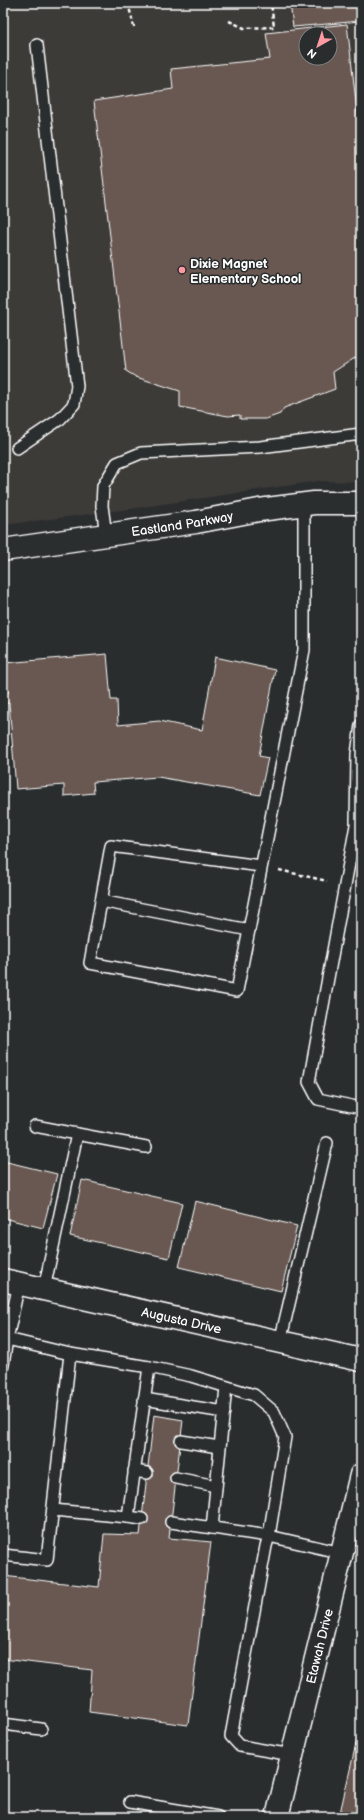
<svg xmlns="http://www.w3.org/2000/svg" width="364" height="1820" font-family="'Balsamiq Sans',sans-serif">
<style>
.built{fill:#3d3a38;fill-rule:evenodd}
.building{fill:#695851;stroke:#fff;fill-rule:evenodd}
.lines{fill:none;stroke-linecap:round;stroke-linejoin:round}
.service-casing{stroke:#fff;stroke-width:14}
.minor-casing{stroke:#fff;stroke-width:25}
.tertiary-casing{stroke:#fff;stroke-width:25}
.path{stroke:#fff;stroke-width:2.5;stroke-dasharray:4 3;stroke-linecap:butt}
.service{stroke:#2a2d2e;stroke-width:11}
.minor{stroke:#2a2d2e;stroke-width:22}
.tertiary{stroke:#2a2d2e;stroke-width:22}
.poi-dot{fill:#ff9aa2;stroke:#2a2d2e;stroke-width:1.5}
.labels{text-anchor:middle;stroke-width:3;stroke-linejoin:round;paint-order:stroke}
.poi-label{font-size:13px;font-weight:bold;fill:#fff;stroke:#2a2d2e;text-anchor:start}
.street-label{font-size:13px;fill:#fff;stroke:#2a2d2e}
</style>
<rect width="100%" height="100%" fill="#2a2d2e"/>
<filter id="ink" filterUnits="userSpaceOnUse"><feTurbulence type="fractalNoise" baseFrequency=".025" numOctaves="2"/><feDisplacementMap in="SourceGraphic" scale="8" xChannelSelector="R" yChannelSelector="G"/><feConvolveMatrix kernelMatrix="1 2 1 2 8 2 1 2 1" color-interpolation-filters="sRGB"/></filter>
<g filter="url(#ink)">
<path class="built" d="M3 3H361V482L318 481 130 509 3 525ZM306 34H330V58H306Z"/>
<g class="building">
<path d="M290 3H361V21L293 27Z"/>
<path d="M347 24 361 145V354L333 372 335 389 284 408 280 414 266 419H240V415L228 416 180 407V391L136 377 126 371 94 101 173 89 171 69 270 59 266 33ZM306 34H330V58H306Z"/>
<path d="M107 654 111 700H117L118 725 159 721 202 730 215 657 275 670 259 756 268 758 260 795 158 777 93 782 94 793 64 796V785L16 789 9 703H6L5 693H8L5 663Z"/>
<path d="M3 1161 57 1174 43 1228 3 1218Z"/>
<path d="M82 1180 182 1203 169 1258 70 1236Z"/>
<path d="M195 1201 297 1226 281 1291 179 1267Z"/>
<path d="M154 1415 183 1420 169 1538 211 1542 188 1725 89 1712 92 1670 3 1659V1576L99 1587 104 1534 140 1535Z"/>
<path d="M359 1731 361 1732V1817H339Z"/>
</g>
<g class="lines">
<defs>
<g id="service">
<path d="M17 448 60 419 74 404 77 386 37 45"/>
<path d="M106 535 102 506 103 486 117 463 141 453 260 447 361 434"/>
<path d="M361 725 357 754 356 825 309 1082 318 1099 361 1108"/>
<path d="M261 866 111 846 90 963 237 991 304 650V504"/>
<path d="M101 901 249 930"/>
<path d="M35 1126 77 1134"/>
<path d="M44 1289 77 1134 146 1147"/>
<path d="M3 1338 70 1354 149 1367 191 1376 254 1395 274 1412 285 1437 269 1536 171 1522"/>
<path d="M280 1342 327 1143"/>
<path d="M3 1365 7 1339 19 1284"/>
<path d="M144 1399 224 1412"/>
<path d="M181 1441 219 1447"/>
<path d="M134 1471 147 1473"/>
<path d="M176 1478 216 1486"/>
<path d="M53 1510 128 1517 149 1367"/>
<path d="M128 1517 142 1519"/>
<path d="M212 1528 226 1387"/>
<path d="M3 1555 47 1560 70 1354"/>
<path d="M3 1724 41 1729"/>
<path d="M292 1755 240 1746 231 1736 266 1546 269 1536 342 1553"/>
<path d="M130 1802 218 1817"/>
</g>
<g id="minor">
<path id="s1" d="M3 1280 361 1360"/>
<path id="s2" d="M277 1817 361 1475"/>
</g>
<g id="tertiary">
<path id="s3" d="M3 550 196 522 259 510 314 503H361"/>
</g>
</defs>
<use href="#service" class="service-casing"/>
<use href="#minor" class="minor-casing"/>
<use href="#tertiary" class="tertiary-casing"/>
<g class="path">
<path d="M128 3 134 27"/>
<path d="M229 21 244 28 274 27 271 3"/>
<path d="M279 870 327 881"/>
</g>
<use href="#service" class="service"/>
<use href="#minor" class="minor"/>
<use href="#tertiary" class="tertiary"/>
</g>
</g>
<circle class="poi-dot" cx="182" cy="270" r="4"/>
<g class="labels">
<g class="poi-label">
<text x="190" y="268">Dixie Magnet<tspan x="190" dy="15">Elementary School</tspan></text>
</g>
<g class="street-label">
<text dy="5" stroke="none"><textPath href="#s3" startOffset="181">Eastland Parkway</textPath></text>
<text dy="5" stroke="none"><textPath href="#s1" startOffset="183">Augusta Drive</textPath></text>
<text dy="5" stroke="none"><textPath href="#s2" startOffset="176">Etawah Drive</textPath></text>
</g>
</g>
<rect width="364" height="1820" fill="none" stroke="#2a2d2e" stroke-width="16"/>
<rect x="8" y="8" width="348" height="1804" fill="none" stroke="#fff" stroke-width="1.5" filter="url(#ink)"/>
<g transform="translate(318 46) rotate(219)"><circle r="19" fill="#2a2d2e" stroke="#7f8182"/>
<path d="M0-3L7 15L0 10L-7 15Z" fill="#ff9aa2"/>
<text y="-6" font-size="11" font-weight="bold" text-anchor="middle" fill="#ffffff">N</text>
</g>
</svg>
